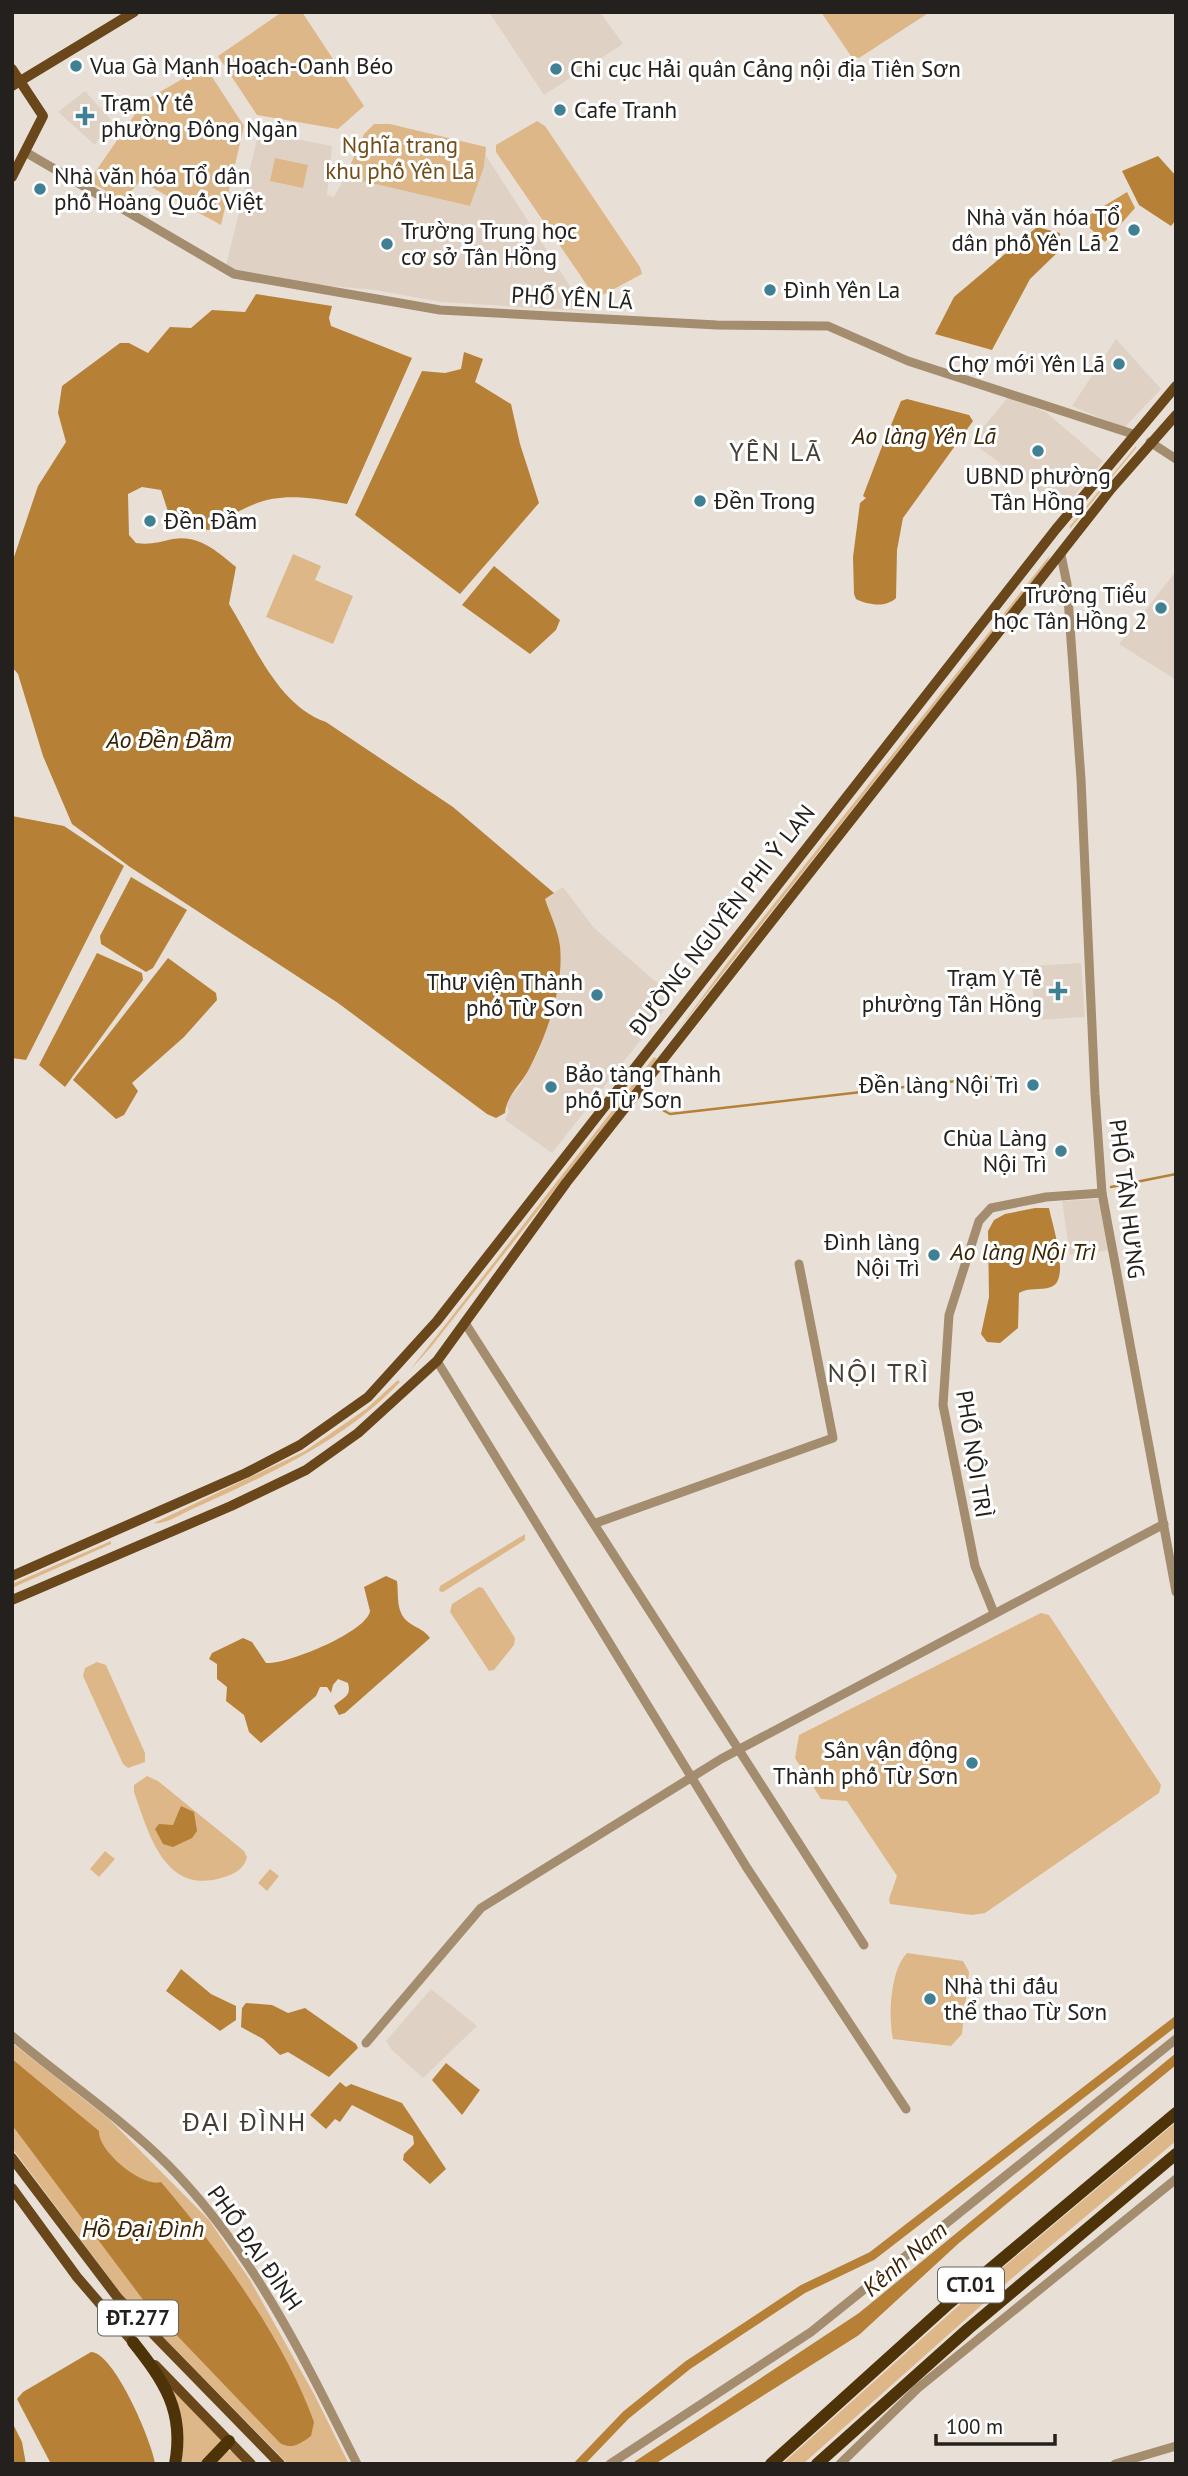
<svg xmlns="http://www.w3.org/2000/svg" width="1188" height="2476" font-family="'PT Sans',sans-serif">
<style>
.built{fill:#dfd2c4}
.green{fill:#deb788}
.forest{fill:#cc954d}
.water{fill:#b68037}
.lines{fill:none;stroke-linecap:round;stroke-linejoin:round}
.stream{stroke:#b68037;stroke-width:2.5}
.canal{stroke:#b68037;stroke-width:9}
.minor{stroke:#a48c6f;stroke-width:9}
.major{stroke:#69471a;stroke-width:10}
.highway{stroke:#4e3208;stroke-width:12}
.poi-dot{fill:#408094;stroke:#fff;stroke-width:2.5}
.labels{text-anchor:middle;stroke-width:6;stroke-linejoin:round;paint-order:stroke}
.shield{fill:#fff;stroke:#656361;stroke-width:2}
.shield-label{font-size:21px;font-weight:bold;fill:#23201d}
.poi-label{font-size:23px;fill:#23201d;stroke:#fff;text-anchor:start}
.park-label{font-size:23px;fill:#734d17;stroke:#fff}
.street-label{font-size:23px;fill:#23201d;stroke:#fff}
.water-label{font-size:24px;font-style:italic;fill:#3b2404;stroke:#fff}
.quarter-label{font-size:26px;letter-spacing:2px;fill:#453e37;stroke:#fff}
</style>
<rect width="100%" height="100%" fill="#e8e0d7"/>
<g class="built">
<path d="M489 12H600L623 44 544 95Z"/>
<path d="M85 91 111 120 95 145 58 112Z"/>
<path d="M259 132 332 146 327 195 334 197 345 177 470 206 484 167 485 154 586 311 441 302 375 290 285 282 233 273 226 265Z"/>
<path d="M1116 339 1161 389 1124 428 1072 406Z"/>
<path d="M1009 396 1047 413 1103 461 1063 509 971 442Z"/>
<path d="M1176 571V680L1119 644Z"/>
<path d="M563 887 594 928 670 994 672 1000 552 1153 505 1120 509 1111 505 1102 520 1086 538 1052 549 1021 560 965V945L545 899Z"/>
<path d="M1081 963 1085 1017 1035 1020 1031 966Z"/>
<path d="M1100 1199 1111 1250 1070 1255 1062 1201Z"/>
<path d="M431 1989 477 2026 423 2078 392 2050 386 2041Z"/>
</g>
<g class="green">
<path d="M282 12H302L364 106 338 129 257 115 218 56Z"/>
<path d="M821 12H930L859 58 851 56Z"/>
<path d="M205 66 244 126 221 225 140 181 123 201 89 181 144 101Z"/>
<path d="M537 121 545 126 640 267 642 274 599 297 593 294 496 152V145Z"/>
<path d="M374 124H390L486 147 484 167 470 206 345 177 364 134Z"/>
<path d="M275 158 308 165 303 188 270 181Z"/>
<path d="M1136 446V448L1070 529V526Z"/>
<path d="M293 554 321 566 315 580 353 596 333 644 266 617Z"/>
<path d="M1050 555 1047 563 675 1034 728 962Z"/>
<path d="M654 1057 657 1059 431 1347 410 1370Z"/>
<path d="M398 1380 400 1382C344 1441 271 1473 199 1506 186 1511 166 1525 154 1523L305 1451 366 1409Z"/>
<path d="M525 1534V1540L443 1592 439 1591 440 1586Z"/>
<path d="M111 1541V1544L12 1588V1584Z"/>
<path d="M479 1587 483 1588 515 1638 514 1645 494 1670 489 1671 450 1612 452 1604Z"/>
<path d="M1041 1613 1049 1615 1161 1785 1159 1793 985 1913 972 1915 890 1904 889 1899 897 1876 847 1801 821 1799 795 1758 799 1735Z"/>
<path d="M97 1662 106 1665 145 1753V1762L128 1768 123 1764 83 1676 85 1668Z"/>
<path d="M147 1776 158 1781 244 1851 247 1857C245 1868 235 1874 224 1877 165 1897 149 1834 134 1792V1785Z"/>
<path d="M105 1851 115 1859 99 1877 90 1869Z"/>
<path d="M270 1869 279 1876 267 1891 258 1883Z"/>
<path d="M907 1953 963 1961 969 1972 962 2034 951 2046 893 2039C888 2015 890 1971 907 1953Z"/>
<path d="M12 2043 109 2119 209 2220 250 2280 314 2394 349 2464H288L122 2295 12 2148Z"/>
<path d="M1176 2122V2141L1011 2279 803 2464H782L976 2290Z"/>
<path d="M172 2389 223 2440 199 2464H180Z"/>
<path d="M228 2451H232L246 2464H212Z"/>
</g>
<path class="forest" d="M1127 192 1135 208 1105 242 1081 220Z"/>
<g class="water">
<path d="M1158 156 1176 176V220L1171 226 1139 205 1122 171Z"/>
<path d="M1037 227 1060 233 1059 251 1030 279 992 350 935 334 954 297Z"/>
<path d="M256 294 332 306 329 318 331 326 412 358 347 504C285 493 262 492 210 530L173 527 161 490 142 487 128 494 129 535 136 543C151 545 159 542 173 539 199 534 218 552 236 567L229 604C254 644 278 706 326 722L453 807 554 893 545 899C550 914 558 930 560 946 564 987 547 1035 528 1071 520 1085 506 1097 505 1113L496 1118 487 1114 338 1003 130 867 72 824 43 756 18 674 12 667V563L38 486 66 442 58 413 62 386 120 343H129L148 353 170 327 191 328 212 310 245 312Z"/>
<path d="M464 352 483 359 475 382 511 404 520 444 539 503 460 594 355 515 422 371 445 373 461 369Z"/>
<path d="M907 399 969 415 973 421 903 518 897 550 896 598C886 608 868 605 856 599L854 594 853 557 860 503 866 498 863 496 886 436 890 438 892 432 889 430 901 401Z"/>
<path d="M494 566 560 620 556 630 530 654 462 605Z"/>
<path d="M12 816 64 826 124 866 26 1060 12 1058Z"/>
<path d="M131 877 187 910 153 968 146 972 101 944 100 936Z"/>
<path d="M97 953 142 973 143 980 65 1087 39 1065Z"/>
<path d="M168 958 216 993 217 1000 184 1037 132 1083 138 1091 124 1115 116 1119 73 1080Z"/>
<path d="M1035 1208H1049C1052 1223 1071 1281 1051 1287 1040 1291 1029 1287 1019 1293L1018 1328 1000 1343 987 1342 981 1334 989 1297 988 1231 994 1220 1005 1214Z"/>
<path d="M386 1576 397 1581C399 1597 395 1614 411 1624 419 1629 424 1630 430 1638L345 1713 339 1715 334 1706C342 1697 352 1698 348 1683L338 1679 333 1685 331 1693 327 1687H320L316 1696 261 1743 249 1732 244 1715 226 1701 227 1687 217 1679V1664L209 1659 212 1653 243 1638 252 1642 266 1663C286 1665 367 1632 370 1611L364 1587Z"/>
<path d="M181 1806 194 1812 197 1831 192 1838 173 1847 163 1844 155 1829 159 1824 173 1825Z"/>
<path d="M181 1969 211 1994 236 2006V2020L220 2031 166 1991Z"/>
<path d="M246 2003 272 2005 288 2013 305 2008 356 2044 358 2048 329 2077 288 2052 280 2055 263 2039 241 2027 242 2008Z"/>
<path d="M1176 2053V2065L959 2243 859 2335 655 2464H631L859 2313Z"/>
<path d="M12 2059 99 2131C97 2150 142 2188 161 2182 219 2250 283 2337 314 2422L311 2436C300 2444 292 2450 280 2443L144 2301 12 2125Z"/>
<path d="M446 2063 480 2090 462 2115 432 2080Z"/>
<path d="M340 2082 346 2087 351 2084 402 2103 446 2169 430 2184 403 2160 404 2154 414 2144 413 2136 352 2105 340 2122 335 2119 326 2129 310 2115Z"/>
<path d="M91 2352C114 2352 152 2442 155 2464H51L17 2399 23 2392Z"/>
<path d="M12 2422 22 2442 26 2464H12Z"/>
</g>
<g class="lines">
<g class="stream">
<path d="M648 1102 670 1114 991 1077"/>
<path d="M1111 1187 1176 1174"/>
</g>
<path class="canal" d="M579 2464 626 2415 688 2365 803 2289 872 2256 1176 2021"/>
<g class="minor">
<path d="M27 153 234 274 440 310 717 325 828 326 908 361 1133 434"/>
<path d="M1150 442 1176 459"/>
<path d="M1061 555 1067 584 1081 779 1095 1094 1102 1193 1176 1592"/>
<path d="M465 1323 864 1945"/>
<path d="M437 1361 747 1868 906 2109"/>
<path d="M596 1523 833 1438 799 1264"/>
<path d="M994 1613 975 1566 943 1405 949 1315 979 1221 991 1208 1046 1197 1102 1193"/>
<path d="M12 2036C63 2079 120 2117 168 2165 252 2250 304 2358 357 2464"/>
<path d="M366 2043 481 1908 721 1759 1164 1524"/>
<path d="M610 2464 811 2332 1176 2039"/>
<path d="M840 2464 918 2388 1176 2179"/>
<path d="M1115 2464 1176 2446"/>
</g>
<g class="major">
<path d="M12 69 43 116 12 177"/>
<path d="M12 86 134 12"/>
<path d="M12 1576 246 1473 300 1445 368 1397 437 1321 1056 529 1176 386"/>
<path d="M12 1600 231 1506 306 1470 358 1433 437 1361 566 1183 1111 489 1176 415"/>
<path d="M12 2158 118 2298 280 2464"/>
<path d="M12 2188 77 2277 138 2348"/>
<path d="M155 2365 251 2464"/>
</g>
<g class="highway">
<path d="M133 2342C164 2381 185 2411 175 2464"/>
<path d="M207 2464 229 2441"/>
<path d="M771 2464 946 2306 1176 2113"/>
<path d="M817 2464 968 2329 1176 2154"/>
</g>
</g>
<g class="poi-dot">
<circle cx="76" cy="66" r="7"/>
<circle cx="556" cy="69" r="7"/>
<circle cx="560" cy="110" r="7"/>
<path d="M81.5 105.5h7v7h7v7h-7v7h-7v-7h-7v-7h7z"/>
<circle cx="40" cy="189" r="7"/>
<circle cx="1134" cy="230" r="7"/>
<circle cx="387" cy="244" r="7"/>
<circle cx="770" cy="290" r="7"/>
<circle cx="1119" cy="364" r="7"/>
<circle cx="1038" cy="451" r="7"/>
<circle cx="700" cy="501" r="7"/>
<circle cx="150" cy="521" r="7"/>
<circle cx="1161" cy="608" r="7"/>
<path d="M1054.5 980.5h7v7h7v7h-7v7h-7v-7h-7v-7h7z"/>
<circle cx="597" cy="995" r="7"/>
<circle cx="1033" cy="1085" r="7"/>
<circle cx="551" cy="1087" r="7"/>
<circle cx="1061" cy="1151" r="7"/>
<circle cx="934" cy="1255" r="7"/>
<circle cx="972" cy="1763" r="7"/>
<circle cx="930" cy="1999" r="7"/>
</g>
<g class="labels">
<g class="shield">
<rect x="938" y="2267.5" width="66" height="35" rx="5"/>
<rect x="98" y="2300.5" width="80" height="35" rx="5"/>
</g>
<g class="shield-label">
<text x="971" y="2292">CT.01</text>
<text x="138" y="2325">ĐT.277</text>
</g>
<g class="poi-label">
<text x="90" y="74">Vua Gà Mạnh Hoạch-Oanh Béo</text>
<text x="570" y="77">Chi cục Hải quân Cảng nội địa Tiên Sơn</text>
<text x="101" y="111">Trạm Y tế<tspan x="101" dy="26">phường Đông Ngàn</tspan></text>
<text x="574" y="118">Cafe Tranh</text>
<text x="54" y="184">Nhà văn hóa Tổ dân<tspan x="54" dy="26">phố Hoàng Quốc Việt</tspan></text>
<text x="1120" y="225" text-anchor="end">Nhà văn hóa Tổ<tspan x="1120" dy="26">dân phố Yên Lã 2</tspan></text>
<text x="401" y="239">Trường Trung học<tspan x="401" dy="26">cơ sở Tân Hồng</tspan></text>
<text x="784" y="298">Đình Yên La</text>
<text x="1105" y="372" text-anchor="end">Chợ mới Yên Lã</text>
<text x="1038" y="484" text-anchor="middle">UBND phường<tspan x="1038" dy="26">Tân Hồng</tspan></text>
<text x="714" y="509">Đền Trong</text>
<text x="164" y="529">Đền Đầm</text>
<text x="1147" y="603" text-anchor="end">Trường Tiểu<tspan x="1147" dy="26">học Tân Hồng 2</tspan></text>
<text x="1042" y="986" text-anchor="end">Trạm Y Tế<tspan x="1042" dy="26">phường Tân Hồng</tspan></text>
<text x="583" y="990" text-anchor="end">Thư viện Thành<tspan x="583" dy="26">phố Từ Sơn</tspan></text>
<text x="565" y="1082">Bảo tàng Thành<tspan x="565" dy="26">phố Từ Sơn</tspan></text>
<text x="1019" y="1093" text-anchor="end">Đền làng Nội Trì</text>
<text x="1047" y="1146" text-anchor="end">Chùa Làng<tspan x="1047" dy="26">Nội Trì</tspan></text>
<text x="920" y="1250" text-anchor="end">Đình làng<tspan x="920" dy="26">Nội Trì</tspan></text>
<text x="958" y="1758" text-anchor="end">Sân vận động<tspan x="958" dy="26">Thành phố Từ Sơn</tspan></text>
<text x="944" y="1994">Nhà thi đấu<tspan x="944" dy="26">thể thao Từ Sơn</tspan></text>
</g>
<g class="park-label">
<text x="400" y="153">Nghĩa trang<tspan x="400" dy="26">khu phố Yên Lã</tspan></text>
</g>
<g class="street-label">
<text transform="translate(572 298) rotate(3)" y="8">PHỐ YÊN LÃ</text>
<text transform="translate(722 920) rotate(-52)" y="8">ĐƯỜNG NGUYÊN PHI Ỷ LAN</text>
<text transform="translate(1127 1199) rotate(83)" y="8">PHỐ TÂN HƯNG</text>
<text transform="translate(974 1454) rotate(81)" y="8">PHỐ NỘI TRÌ</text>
<text transform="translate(255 2248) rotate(55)" y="8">PHỐ ĐẠI ĐÌNH</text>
</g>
<g class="water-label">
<text x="924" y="444">Ao làng Yên Lã</text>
<text x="169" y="748">Ao Đền Đầm</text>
<text x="1023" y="1260">Ao làng Nội Trì</text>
<text x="143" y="2237">Hồ Đại Đình</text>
<text transform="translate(905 2259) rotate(-40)" y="8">Kênh Nam</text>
</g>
<g class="quarter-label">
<text x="776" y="461">YÊN LÃ</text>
<text x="879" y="1382">NỘI TRÌ</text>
<text x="245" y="2131">ĐẠI ĐÌNH</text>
</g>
</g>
<rect width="1188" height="2476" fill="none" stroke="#23201d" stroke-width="28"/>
<path d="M936 2434v10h119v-10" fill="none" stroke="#23201d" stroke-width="3.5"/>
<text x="946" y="2434" font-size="21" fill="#23201d" stroke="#ffffff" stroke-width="5" paint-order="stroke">100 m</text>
</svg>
